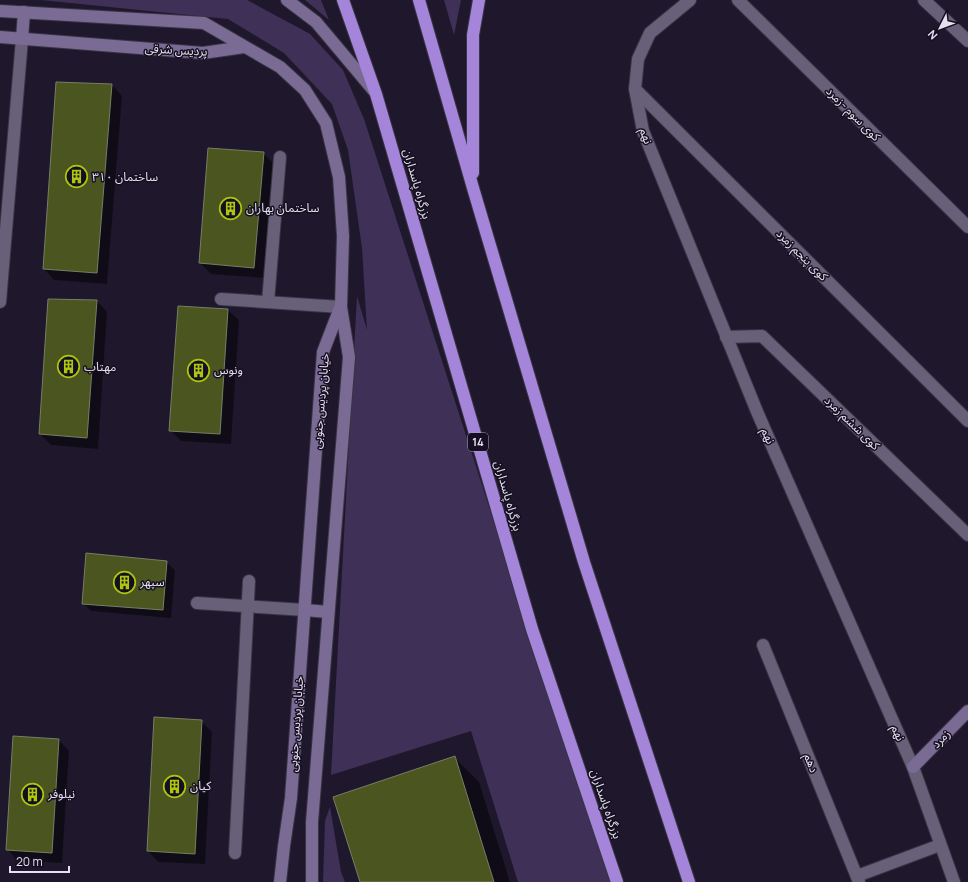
<svg xmlns="http://www.w3.org/2000/svg" width="968" height="882" font-family="Manrope,'Noto Sans Arabic',sans-serif">
<style>
.green{fill:#3f3057}
.shadow{fill:#0007}
.building{fill:#4b5520;stroke:#787e65}
.lines{fill:none;stroke-linecap:round;stroke-linejoin:round}
.street-casing{stroke:#393544;stroke-width:14}
.secondary-casing{stroke:#393544;stroke-width:14}
.highway-casing{stroke:#393544;stroke-width:14}
.street{stroke:#686078;stroke-width:12}
.secondary{stroke:#7a6b95;stroke-width:12}
.highway{stroke:#a485da;stroke-width:12}
.labels{text-anchor:middle;stroke-width:3;stroke-linejoin:round;paint-order:stroke}
.shield{fill:#160f22;stroke:#a7a2b1;stroke-width:1}
.shield-label{font-size:11px;font-weight:bold;fill:#e5e1ee}
.street-label{font-size:12px;fill:#e5e1ee;stroke:#160f22}
.poi-label{font-size:12px;fill:#e5e1ee;stroke:#160f22;text-anchor:start}
</style>
<rect width="100%" height="100%" fill="#1f182c"/>
<g class="green">
<path d="M41 0H247L310 34 343 70 364 119 610 882H518L471 731 331 775 357 296 367 330 362 248 348 150 332 104 284 53 228 19Z"/>
<path d="M305 0H321L329 20Z"/>
<path d="M444 0H461L454 35Z"/>
<path d="M330 807 341 872 345 882H323L325 821Z"/>
</g>
<g class="shadow">
<path d="M112 85 122 96 107 284 54 280 44 269Z"/>
<path d="M263 153 274 164 265 278 211 274 200 263Z"/>
<path d="M97 301 107 312 98 449 51 445 40 434Z"/>
<path d="M179 307 228 310 239 320 231 444 181 441 170 430Z"/>
<path d="M166 562 175 570 171 618 91 611 83 603Z"/>
<path d="M201 721 212 732 205 864 158 862 148 851Z"/>
<path d="M59 740 69 751 62 863 17 860 7 849Z"/>
<path d="M455 758 479 782 510 882H361Z"/>
</g>
<g class="building">
<path d="M56 82 112 84 97 273 43 269Z"/>
<path d="M208 148 264 152 254 268 199 263Z"/>
<path d="M48 299 97 300 87 438 39 434Z"/>
<path d="M178 306 228 309 220 434 169 431Z"/>
<path d="M86 553 167 561 163 610 82 604Z"/>
<path d="M154 717 202 720 195 854 147 851Z"/>
<path d="M13 736 59 739 52 853 6 850Z"/>
<path d="M455 756 494 882H360L333 797Z"/>
</g>
<g class="lines">
<defs>
<g id="street">
<path d="M690 0 650 33 638 59 635 89 643 131 758 414 913 767 954 882"/>
<path d="M738 0 968 227"/>
<path d="M924 0 968 41"/>
<path d="M635 89 968 421"/>
<path d="M221 299 341 307"/>
<path d="M0 302 22 39"/>
<path d="M268 302 280 157"/>
<path d="M726 337 762 336 968 535"/>
<path d="M197 603 305 610"/>
<path d="M763 645 859 882"/>
<path d="M235 853 249 581"/>
<path d="M857 876 940 845"/>
</g>
<g id="secondary">
<path d="M287 0 316 22 374 91"/>
<path d="M0 11 204 23 280 67 305 90 326 123 339 177 343 236 341 307 349 357 312 822V882"/>
<path d="M0 37 203 53 244 47"/>
<path d="M22 39 24 12"/>
<path d="M305 610 328 612"/>
<path d="M913 767 968 711"/>
<path d="M280 882 284 846 291 798 323 352 340 308"/>
</g>
<g id="highway">
<path d="M343 0 376 94 532 629 617 882"/>
<path d="M419 0 473 188 584 562 689 882"/>
<path d="M473 173V35L479 0"/>
</g>
</defs>
<use href="#street" class="street-casing"/>
<use href="#secondary" class="secondary-casing"/>
<use href="#highway" class="highway-casing"/>
<use href="#street" class="street"/>
<use href="#secondary" class="secondary"/>
<use href="#highway" class="highway"/>
</g>
<defs>
<symbol id="building-ring" viewBox="-11 -11 22 22"><circle r="9.5" fill="#160f22" stroke="#acc610" stroke-width="1.5"/><path d="M-4-6H4V6H1V3H-1V6H-4ZM-2.5-4.3h1.7v1.8h-1.7ZM.8-4.3h1.7v1.8H.8ZM-2.5-1h1.7V.8h-1.7ZM.8-1h1.7V.8H.8Z" fill="#acc610"/></symbol>
</defs>
<g fill-rule="evenodd">
<use href="#building-ring" x="64" y="164" width="25" height="25"/>
<use href="#building-ring" x="218" y="196" width="25" height="25"/>
<use href="#building-ring" x="56" y="354" width="25" height="25"/>
<use href="#building-ring" x="186" y="358" width="25" height="25"/>
<use href="#building-ring" x="112" y="570" width="25" height="25"/>
<use href="#building-ring" x="162" y="774" width="25" height="25"/>
<use href="#building-ring" x="20" y="782" width="25" height="25"/>
</g>
<g class="labels">
<rect class="shield" x="468" y="433" width="20" height="18" rx="3"/>
<g class="shield-label">
<text x="478" y="446">14</text>
</g>
<g class="street-label">
<text transform="translate(176 50) rotate(3)" y="4">پردیس شرقی</text>
<text transform="translate(853 114) rotate(45)" y="4">کوی سوم -زمرد</text>
<text transform="translate(646 136) rotate(71)" y="4">نهم</text>
<text transform="translate(417 184) rotate(74)" y="4">بزرگراه پاسداران</text>
<text transform="translate(802 255) rotate(45)" y="4">کوی پنجم زمرد</text>
<text transform="translate(321 401) rotate(-85)" y="4">خیابان پردیس جنوبی</text>
<text transform="translate(852 423) rotate(44)" y="4">کوی ششم زمرد</text>
<text transform="translate(768 436) rotate(66)" y="4">نهم</text>
<text transform="translate(508 496) rotate(74)" y="4">بزرگراه پاسداران</text>
<text transform="translate(296 724) rotate(-86)" y="4">خیابان پردیس جنوبی</text>
<text transform="translate(898 733) rotate(66)" y="4">نهم</text>
<text transform="translate(941 739) rotate(-46)" y="4">زمرد</text>
<text transform="translate(811 763) rotate(68)" y="4">دهم</text>
<text transform="translate(606 804) rotate(71)" y="4">بزرگراه پاسداران</text>
</g>
<g class="poi-label">
<text x="92" y="181">ساختمان ۳۱۰</text>
<text x="246" y="212">ساختمان بهاران</text>
<text x="84" y="371">مهتاب</text>
<text x="214" y="374">ونوس</text>
<text x="140" y="586">سپهر</text>
<text x="190" y="790">کیان</text>
<text x="48" y="798">نیلوفر</text>
</g>
</g>
<g transform="translate(940 28) rotate(228)" stroke="#160f22" stroke-width="3" paint-order="stroke">
<path d="M0-3L7 15L0 10L-7 15Z" fill="#e5e1ee"/>
<text y="-6" font-size="11" font-weight="bold" text-anchor="middle" fill="#e5e1ee">N</text>
</g>
<path d="M10 866v6h59v-6" fill="none" stroke="#e5e1ee" stroke-width="2"/>
<text x="16" y="866" font-size="12" fill="#e5e1ee" stroke="#160f22" stroke-width="3" paint-order="stroke">20 m</text>
</svg>
